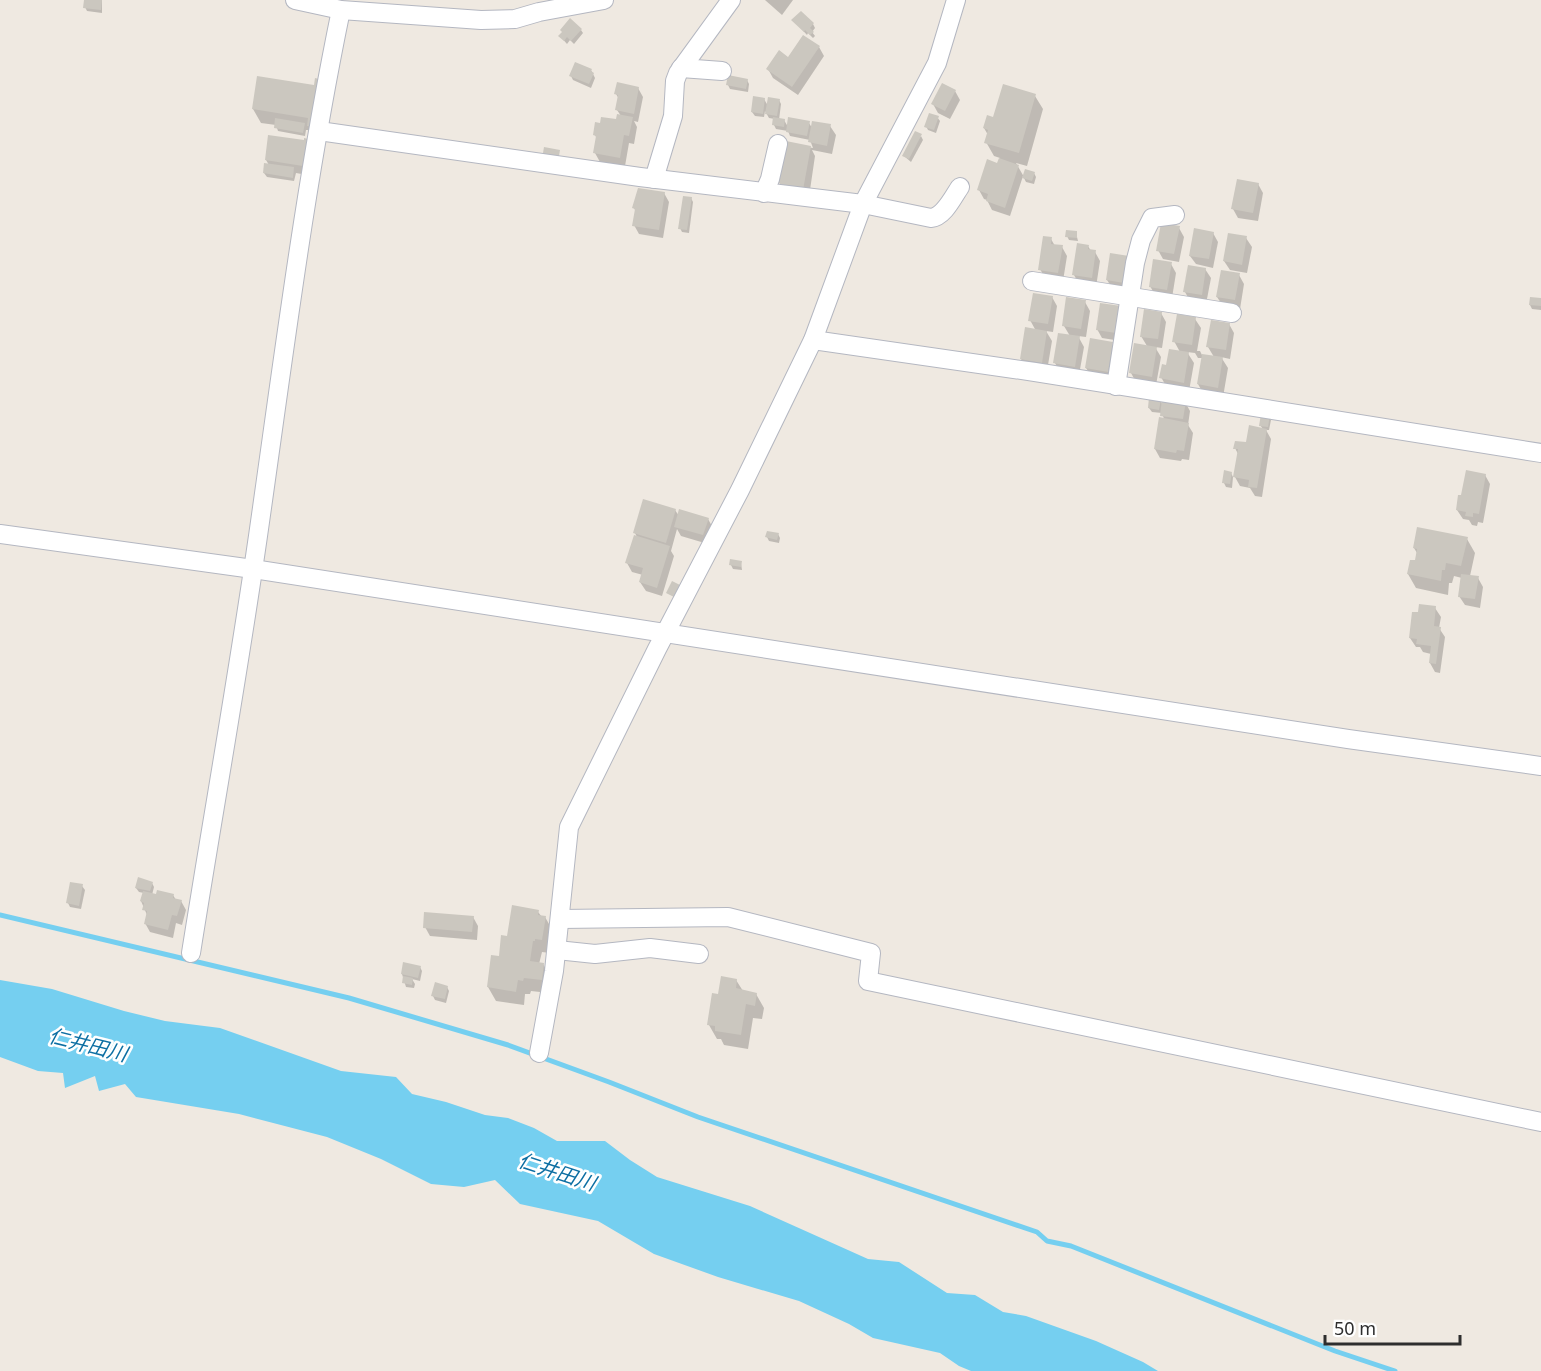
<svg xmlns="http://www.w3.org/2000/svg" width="1541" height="1371" font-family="'Noto Sans','Noto Sans JP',sans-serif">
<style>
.water{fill:#75cff0}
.shadow{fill:#0003}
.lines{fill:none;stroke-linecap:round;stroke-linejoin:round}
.stream{stroke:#75cff0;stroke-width:5}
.building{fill:#cbc7bf}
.minor-casing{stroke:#b4b7c1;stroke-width:20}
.minor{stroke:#fff;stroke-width:18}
.labels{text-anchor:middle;stroke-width:5;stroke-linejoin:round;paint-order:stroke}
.water-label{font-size:20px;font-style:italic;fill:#0d6fa3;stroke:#fff}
</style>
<rect width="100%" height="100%" fill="#efe9e1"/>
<path class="water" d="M0 980 52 989 124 1011 165 1021 220 1028 341 1071 396 1077 412 1094 446 1102 485 1115 508 1118 534 1128 557 1141H605L630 1160 657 1177 750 1206 868 1259 899 1262 947 1293 975 1295 1003 1312 1026 1316 1096 1341 1143 1362 1158 1371H971L959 1366 940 1353 873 1338 849 1324 799 1301 718 1277 654 1254 598 1221 520 1204 495 1180 464 1187 431 1184 381 1159 327 1137 239 1114 136 1097 125 1084 99 1091 95 1076 65 1088 63 1073 38 1071 0 1057Z"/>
<g class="shadow">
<path d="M86 0H102V13L87 11 85 7Z"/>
<path d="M765 0H793L782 15Z"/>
<path d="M793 20 813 24 815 28 812 32 815 36 813 38 808 33 807 35Z"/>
<path d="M581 30 583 33 574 44 570 40 567 44 560 36Z"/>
<path d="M804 37 819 47 824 56 798 95 773 78 768 69 789 59Z"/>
<path d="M591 70 595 78 591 88 573 80 571 76Z"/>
<path d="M747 80 749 84 748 92 730 89 728 85Z"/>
<path d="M315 87 311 130H306L305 136 278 131 276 125 261 123 253 109Z"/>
<path d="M638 88 643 97 638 122 634 121 637 127 634 144 629 143 625 166 600 162 595 153 597 139 595 135 617 121 621 116 617 110 619 99 616 94Z"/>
<path d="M955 91 960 100 950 119 938 113 933 104Z"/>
<path d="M1035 96 1043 109 1027 166 1016 163 1024 177 1034 173 1036 177 1034 184 1026 182 1023 176 1010 216 992 210 987 200 984 199 979 190 998 165 1000 158 994 156 986 142 988 135 984 128 994 119Z"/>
<path d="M764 99 768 106 779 100 781 104 779 120H784L788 127 809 123 812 128 830 126 836 135 832 154 812 150 815 156 810 190 786 195 779 182 787 143 813 148 810 140 790 136 788 131 776 129 774 125 775 119 769 118 765 111 764 117 755 116 752 112Z"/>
<path d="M937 117 940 121 936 133 928 130 926 126Z"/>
<path d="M921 136 923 140 911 162 904 156Z"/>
<path d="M305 142 313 176 296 173 294 181 267 177 264 173 269 165 266 160Z"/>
<path d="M1258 184 1263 193 1258 221 1238 218 1233 209Z"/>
<path d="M664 193 669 202 663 238 639 234 634 225 636 212 634 208Z"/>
<path d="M691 198 693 202 689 233 682 232 680 228Z"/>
<path d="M1179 228 1184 237 1179 262 1163 259 1158 250Z"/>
<path d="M1076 233 1078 241 1069 240 1067 236Z"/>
<path d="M1213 233 1218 242 1213 268 1196 264 1190 256Z"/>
<path d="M1246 238 1252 247 1247 273 1230 270 1224 261Z"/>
<path d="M1051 239 1055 246 1062 247 1067 256 1063 281 1045 278 1040 269Z"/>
<path d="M1088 246 1091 251 1095 252 1100 261 1096 287 1079 284 1074 275Z"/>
<path d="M1112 254 1128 292 1113 289 1107 280Z"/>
<path d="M1171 264 1176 273 1172 298 1155 295 1150 286Z"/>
<path d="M1205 269 1211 278 1206 304 1190 301 1185 292Z"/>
<path d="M1239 275 1244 284 1240 309 1223 306 1217 297Z"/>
<path d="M1052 297 1057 306 1053 332 1046 331 1052 341 1047 371 1027 368 1021 359 1036 331 1030 320Z"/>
<path d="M1541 299V310L1532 309 1530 305Z"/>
<path d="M1085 302 1090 311 1086 337 1078 336 1084 347 1079 375 1060 372 1055 363 1070 336 1064 326Z"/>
<path d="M1102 305 1121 341 1102 338 1097 329Z"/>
<path d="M1161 313 1166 322 1162 348 1155 347 1161 357 1156 385 1136 382 1131 373 1147 346 1141 336Z"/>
<path d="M1195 319 1201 328 1197 351H1200L1202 355 1214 357 1208 347 1229 324 1234 333 1230 359 1221 357 1228 368 1223 397 1203 393 1198 384 1203 358H1198L1195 353 1187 352 1194 363 1189 391 1166 386 1161 377 1180 352 1174 341Z"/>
<path d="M1112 344 1117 353 1113 380 1092 377 1086 368Z"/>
<path d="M1160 400 1163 405 1185 402 1190 411 1188 425 1193 433 1189 460 1182 459 1181 461 1160 458 1155 449 1164 419 1162 413 1152 412 1149 408Z"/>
<path d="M1269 416 1271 420 1269 430H1266L1271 439 1262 497 1255 496 1250 488 1240 486 1235 477 1238 454 1235 448 1247 444 1263 429 1260 425Z"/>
<path d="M1231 473 1233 477 1232 488 1226 487 1224 483Z"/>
<path d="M1485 475 1490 484 1483 523 1478 522 1477 526 1472 525 1469 520 1463 519 1457 510Z"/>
<path d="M675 510 679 516 708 519 713 528 708 544 681 536 677 529 671 551 674 556 662 596 646 591 640 582 643 575 632 572 627 563 637 537 635 533Z"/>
<path d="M778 534 780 538 779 543 769 541 767 537Z"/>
<path d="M1467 539 1475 553 1470 576 1478 578 1483 587 1480 608 1465 605 1459 596 1462 578 1454 576 1452 583H1449L1448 595 1416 588 1408 574 1416 562 1417 553 1414 548Z"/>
<path d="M741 563 742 570 733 569 731 565Z"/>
<path d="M1435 608 1441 617 1439 628 1445 637 1440 673 1435 672 1430 663 1431 654 1423 652 1420 647H1416L1410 638Z"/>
<path d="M152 883 154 887 152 895H173L176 900 181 901 186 910 182 925 176 923 173 938 150 932 145 923 147 915 141 901 144 893 139 892 136 888Z"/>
<path d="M82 886 85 890 81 909 70 907 68 903Z"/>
<path d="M538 912 542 917H545L553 931 550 953 542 952 539 964H543L551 978 549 993 531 991 530 994H525L524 1005 496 1001 488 987 508 938Z"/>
<path d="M473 917 478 926 477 940 430 936 425 927Z"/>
<path d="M420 967 422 971 420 981 412 979 415 984 414 988 406 987 402 974Z"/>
<path d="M736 980 743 991 756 994 764 1008 762 1019 753 1018 748 1049 724 1045 721 1039H717L709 1025 719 996Z"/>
<path d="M447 987 449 991 446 1003 435 1000 433 996Z"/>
</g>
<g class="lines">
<path class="stream" d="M0 915 349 998 508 1045 609 1082 698 1117 1037 1232 1047 1241 1071 1246 1335 1351 1395 1371"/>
</g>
<g class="building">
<path d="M84 0H102L101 10 83 8Z"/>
<path d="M801 11 814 23 810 28 814 32 810 35 805 30 804 32 791 20Z"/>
<path d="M570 18 582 29 571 41 567 37 564 41 558 36 562 32 560 30Z"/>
<path d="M803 35 820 46 792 87 766 69 779 50 788 57Z"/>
<path d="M575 62 592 69 591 71 594 73 589 84 569 76Z"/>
<path d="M728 75 748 79 746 89 726 85Z"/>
<path d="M257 76 314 85 315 78 323 80 315 127 307 126 308 118 252 109Z"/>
<path d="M617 82 639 87 634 114 615 110 618 95 614 94Z"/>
<path d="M942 83 956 90 945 111 931 104Z"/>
<path d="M1003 84 1036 94 1019 153 984 143 988 130 983 128 987 115 993 117Z"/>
<path d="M753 96 765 98 763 114 751 112Z"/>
<path d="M768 97 780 99 777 116 765 114Z"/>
<path d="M929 113 939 116 934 130 924 127Z"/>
<path d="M617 114 633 117 629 136 624 135 620 158 593 153 596 136 593 135 595 122 600 123 601 117 616 119Z"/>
<path d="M773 117 785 119 784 127 772 125Z"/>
<path d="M788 117 810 121 807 136 786 132Z"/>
<path d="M275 118 305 123 303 133 274 128Z"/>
<path d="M812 121 831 124 827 146 808 142Z"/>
<path d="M915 131 922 134 909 159 902 156Z"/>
<path d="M268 135 304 140V138L313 140 309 167 265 160Z"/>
<path d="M786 141 811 146 803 190 779 186 780 183H777Z"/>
<path d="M544 147 560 150 558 162 542 159Z"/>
<path d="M999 158 1019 165 1005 208 986 201 988 194 977 190 987 159 997 163Z"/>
<path d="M264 163 294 167 293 178 263 173Z"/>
<path d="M1025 169 1035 172 1032 181 1022 178Z"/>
<path d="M1237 179 1259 183 1253 213 1231 209Z"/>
<path d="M638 188 665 192 659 230 632 226 635 209 632 208Z"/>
<path d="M683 196 692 197 687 230 678 229Z"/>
<path d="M1161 223 1180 226 1174 254 1156 251Z"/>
<path d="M1194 228 1214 232 1209 259 1189 256Z"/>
<path d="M1066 230 1077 231V238L1065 237Z"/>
<path d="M1228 233 1247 236 1242 265 1223 261Z"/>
<path d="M1043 236 1052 237 1051 244 1063 245 1058 273 1038 270Z"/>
<path d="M1077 243 1089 245 1088 249 1096 250 1092 278 1072 275Z"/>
<path d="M1110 253 1129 256 1124 283 1106 280Z"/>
<path d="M1153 259 1172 262 1167 290 1149 287Z"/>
<path d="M1188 265 1206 268 1202 295 1183 292Z"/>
<path d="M1221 270 1240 273 1235 300 1216 297Z"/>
<path d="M1033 293 1053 296 1048 324 1028 321Z"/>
<path d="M1066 297 1086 300 1081 329 1062 326Z"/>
<path d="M1530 297 1541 298V306L1529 305Z"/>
<path d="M1100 303 1121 306 1116 333 1096 330Z"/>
<path d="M1144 309 1162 312 1158 339 1140 337Z"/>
<path d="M1177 314 1196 317 1192 345 1172 342Z"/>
<path d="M1211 320 1230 323 1226 350 1206 347Z"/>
<path d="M1025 327 1047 331 1042 363 1020 359Z"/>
<path d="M1058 333 1080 336 1075 367 1053 363Z"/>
<path d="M1090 338 1113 342 1108 372 1085 368Z"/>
<path d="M1134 343 1157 347 1152 377 1129 373Z"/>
<path d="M1169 349 1189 352 1184 383 1159 378 1162 364 1166 365Z"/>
<path d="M1202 354 1223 357 1218 388 1197 384Z"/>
<path d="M1149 397 1161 399 1159 410 1148 408Z"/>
<path d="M1162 398 1186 401 1183 419 1160 416Z"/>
<path d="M1261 414 1270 415 1268 427 1259 426Z"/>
<path d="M1159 417 1189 423 1184 451 1177 450 1176 453 1154 449Z"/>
<path d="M1249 425 1267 429 1257 488 1248 487 1249 480 1233 477 1238 449H1233L1235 441 1246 442Z"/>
<path d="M1224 470 1232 472 1230 484 1222 483Z"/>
<path d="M1466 470 1486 474 1479 514 1473 513V517L1465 516 1466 512 1456 510 1458 495H1461Z"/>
<path d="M643 499 676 509 666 543 633 533Z"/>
<path d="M679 509 709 518 703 535 674 527Z"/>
<path d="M1417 527 1468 537 1461 566 1446 563 1445 570H1442L1441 581 1407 574 1410 560H1415L1417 549 1413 548Z"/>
<path d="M767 531 779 533 777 540 765 537Z"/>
<path d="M634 535 670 546 657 588 639 582 643 568 625 563Z"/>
<path d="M730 559 742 561 741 567 729 565Z"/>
<path d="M1461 574 1479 576 1475 599 1458 597Z"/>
<path d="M672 581 682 586 676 598 666 593Z"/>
<path d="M1419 604 1436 606 1434 626 1441 627 1436 664 1429 663 1431 646 1416 644 1417 639 1409 638 1412 612H1418Z"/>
<path d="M138 877 153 882 150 891 135 888Z"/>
<path d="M70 882 83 884 79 906 66 903Z"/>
<path d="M157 890 174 894 173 898 182 900 177 916 172 915 168 930 144 924 147 911 142 910 144 903 140 901 143 891 156 894Z"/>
<path d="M512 905 539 910 538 915 546 916 542 940 535 939V941H533L530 961 544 963 542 980 524 978 523 981 518 980 516 992 487 987 491 955 499 956 501 935 507 936Z"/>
<path d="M424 912 474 916 472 932 423 928Z"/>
<path d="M403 962 421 966 418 978 401 974Z"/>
<path d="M403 976 413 978 412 985 402 983Z"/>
<path d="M721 976 737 979 736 988 757 993 755 1006 746 1004 741 1035 715 1031V1026L707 1025 712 993 718 994Z"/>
<path d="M435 982 448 986 445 999 431 996Z"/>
</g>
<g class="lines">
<defs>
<g id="minor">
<path d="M295 0 341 10 481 20 515 19 539 12 604 0"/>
<path d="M681 68 722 71"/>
<path d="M319 131 640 177 863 204 931 218C944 217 953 197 960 187"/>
<path d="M654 179 673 116 675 81 678 73 731 0"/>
<path d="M764 193 770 179 778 144"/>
<path d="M1032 281 1232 313"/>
<path d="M813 340 1035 372 1541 453"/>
<path d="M1116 386 1135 263 1141 240 1152 218 1175 215"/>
<path d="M0 534 253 569 1348 739 1541 766"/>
<path d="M560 919 728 917 871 953 868 981 1541 1122"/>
<path d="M557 950 595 954 650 948 699 954"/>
<path d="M191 953C213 814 238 675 258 536 283 361 305 184 341 10"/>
<path d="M539 1053 554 971 569 827 657 649 740 490 813 340 863 204 937 63 956 0"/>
</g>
</defs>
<use href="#minor" class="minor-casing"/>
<use href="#minor" class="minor"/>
</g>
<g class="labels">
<g class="water-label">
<text transform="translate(88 1045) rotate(14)" y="7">仁井田川</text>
<text transform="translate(557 1172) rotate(18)" y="7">仁井田川</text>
</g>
</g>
<path d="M1325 1335v9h135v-9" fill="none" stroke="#2e2e2e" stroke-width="3"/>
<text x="1334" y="1335" font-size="18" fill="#2e2e2e" stroke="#ffffff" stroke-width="4.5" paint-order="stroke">50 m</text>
</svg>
